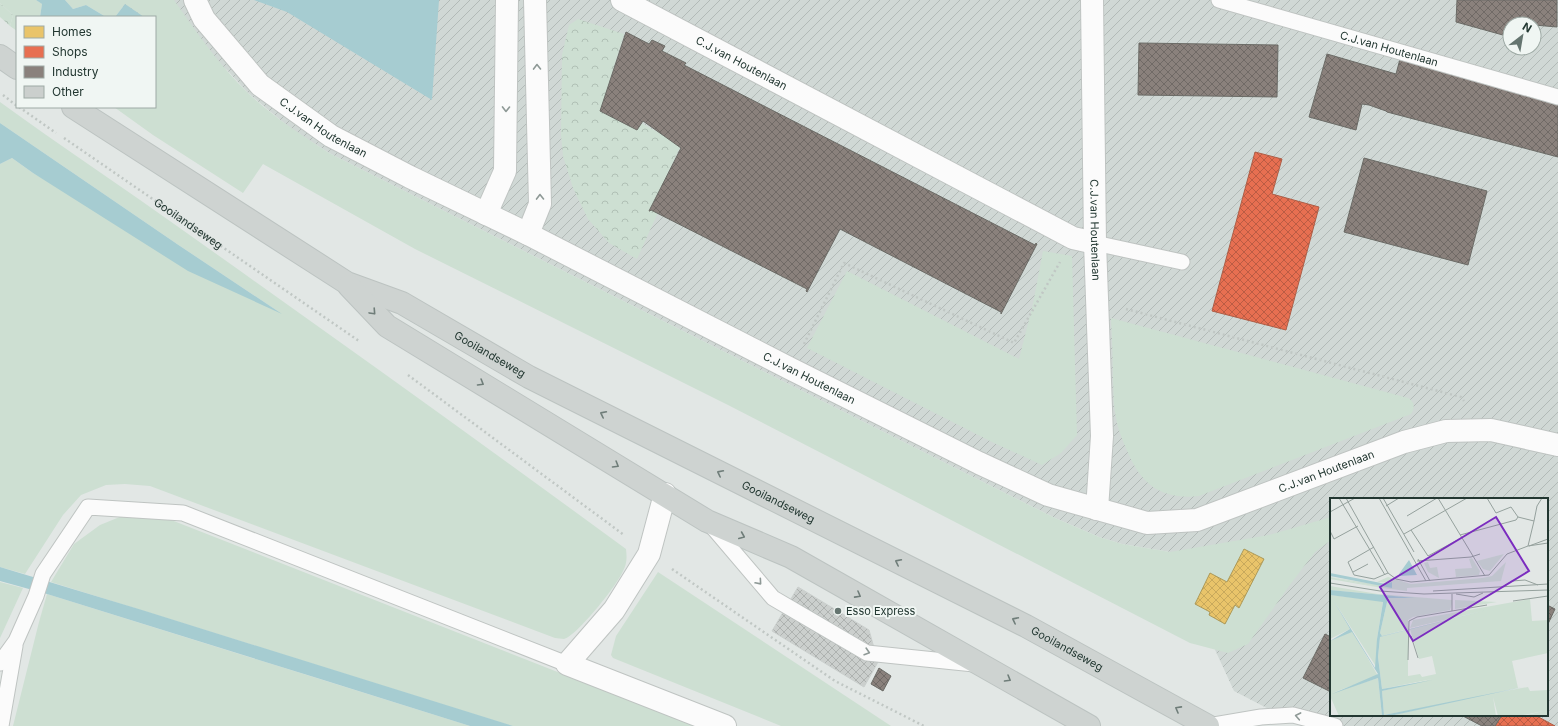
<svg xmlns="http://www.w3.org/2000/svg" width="1558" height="726" font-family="Inter,sans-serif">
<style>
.industrial{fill:url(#industrial-furrows);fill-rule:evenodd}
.grass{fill:#cddfd2}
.forest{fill:url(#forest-crowns)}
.water{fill:#a6ccd1}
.homes{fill:url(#homes-cross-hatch);stroke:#ad9a59}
.shops{fill:url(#shops-cross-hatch);stroke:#ac5e47}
.industry{fill:url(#industry-cross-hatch);stroke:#6b6b66}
.building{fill:url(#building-cross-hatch);stroke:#cbd0ce}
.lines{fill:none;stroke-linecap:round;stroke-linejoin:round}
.service-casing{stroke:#bfc4c2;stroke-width:17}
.minor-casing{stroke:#bfc4c2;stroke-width:24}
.primary-casing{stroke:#bcc3c1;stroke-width:24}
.path{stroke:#c0c7c4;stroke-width:2.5;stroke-dasharray:2 3;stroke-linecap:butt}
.service{stroke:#fbfbfb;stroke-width:15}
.minor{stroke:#fbfbfb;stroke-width:22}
.primary{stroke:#ced3d1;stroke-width:22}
.oneway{stroke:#8e9996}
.oneway2{stroke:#6f7d79}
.poi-dot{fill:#657570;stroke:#f0f6f3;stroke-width:1.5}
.labels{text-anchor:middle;stroke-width:4;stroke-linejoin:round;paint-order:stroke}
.street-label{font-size:11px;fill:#223731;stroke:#f0f6f3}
.poi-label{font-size:11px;fill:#223731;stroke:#f0f6f3;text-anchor:start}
.inset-road{fill:none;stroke:#95a19d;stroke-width:1}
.view{fill:#7b2cbf;fill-opacity:0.15;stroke:#7b2cbf;stroke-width:2}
.inset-edge{fill:none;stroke:#223731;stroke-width:2}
</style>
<defs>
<pattern id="industrial-furrows" width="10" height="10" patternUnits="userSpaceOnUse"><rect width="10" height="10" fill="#d0d8d5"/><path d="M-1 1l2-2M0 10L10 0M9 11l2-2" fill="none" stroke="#b2bab7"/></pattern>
<pattern id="forest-crowns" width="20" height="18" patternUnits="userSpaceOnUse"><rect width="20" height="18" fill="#cddfd2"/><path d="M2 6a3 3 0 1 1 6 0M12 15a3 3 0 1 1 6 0" fill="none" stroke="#b0c0b5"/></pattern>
<pattern id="homes-cross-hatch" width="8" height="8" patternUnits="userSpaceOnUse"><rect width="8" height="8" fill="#e9c46a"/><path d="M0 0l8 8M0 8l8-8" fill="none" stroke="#c8a95c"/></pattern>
<pattern id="shops-cross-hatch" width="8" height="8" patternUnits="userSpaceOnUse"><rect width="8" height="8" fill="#e76f51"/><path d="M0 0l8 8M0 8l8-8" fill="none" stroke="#bb5c44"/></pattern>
<pattern id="industry-cross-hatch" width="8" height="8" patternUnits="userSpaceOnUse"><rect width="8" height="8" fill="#8a817c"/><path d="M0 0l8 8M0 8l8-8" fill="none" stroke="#706a66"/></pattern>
<pattern id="building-cross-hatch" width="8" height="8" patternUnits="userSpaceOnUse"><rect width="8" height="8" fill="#cbcfcd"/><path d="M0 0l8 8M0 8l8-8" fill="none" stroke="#aeb2b0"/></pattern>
</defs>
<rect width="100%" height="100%" fill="#e2e7e5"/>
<path class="industrial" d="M112 0H1558V726H1301L1234 691 1170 552 1122 544 1099 537 1055 518 329 153 290 128 248 93 227 70 155 17H140ZM1510 24H1534V48H1510ZM1331 499H1547V715H1331Z"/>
<g class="grass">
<path d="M0 0H36L42 4 40 17H17V31L10 26 13 15 0 3Z"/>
<path d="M65 0H174C196 32 220 66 248 93 272 116 301 135 329 153L1055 518 1099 537 1122 544 1170 552 1269 535 1331 517V540L1315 552 1289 586 1248 644 1228 653 1190 643 728 405 415 249 263 164 243 193 153 135 114 107H155V17H144L125 4 115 17H106L86 5 73 9Z"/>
<path d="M0 102C60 146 123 187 184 231 332 336 480 442 626 549 627 557 627 564 623 571 618 584 577 636 564 639 561 639 558 638 555 638L150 486 125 484 106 485 81 495 63 515 25 574 0 567V164L12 158 33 173 279 312 177 244 0 123Z"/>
<path d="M1043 251 1072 256 1077 435 1061 453 1042 465 992 442 807 348 847 271 1019 359 1033 304Z"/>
<path d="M1111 318 1408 398C1415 402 1415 408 1411 414L1199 496C1162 500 1142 485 1128 453 1122 439 1117 427 1115 412 1113 402 1114 392 1113 382 1113 360 1112 339 1111 318Z"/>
<path d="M127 514 161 516 695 726H512L51 582 74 544 100 525Z"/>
<path d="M658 572 891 726H781L613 658 611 655 616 636Z"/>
<path d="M0 582 23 588 0 638Z"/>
<path d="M47 594 470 726H13L39 622Z"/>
</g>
<g class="forest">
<path d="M0 3 13 15 10 26 0 17Z"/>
<path d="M578 19 624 34 603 102 681 145 653 205 660 208 637 259 609 243 588 219 573 188 563 156 561 135 562 55 569 25Z"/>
</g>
<g class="water">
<path d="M36 0H65L73 9 86 5 106 17H40L42 4Z"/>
<path d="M254 0H439L432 100 287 12Z"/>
<path d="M125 4 144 17H115Z"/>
<path d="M0 123 177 244 282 314 188 271 33 173 12 158 0 164Z"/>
<path d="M0 567 142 610 513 726H470L317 678 47 594 0 581Z"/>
</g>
<path class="homes" d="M1244 549 1264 559 1239 608 1235 605 1225 624 1209 615 1210 612 1195 604 1210 573 1227 582Z"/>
<g class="shops">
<path d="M1255 152 1282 159 1272 194 1319 207 1286 330 1212 311Z"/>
<path d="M1502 715H1535L1555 726H1495Z"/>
</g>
<g class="industry">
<path d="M1457 0H1557V27L1534 25V24H1510V37L1456 22Z"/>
<path d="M626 32 649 44 652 40 665 46 662 51 686 63 684 65 1035 245 1036 243 1037 244 1001 314V312L840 229 807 292 806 291 807 289 651 210 650 211H649L681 148 643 121 637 130 600 111Z"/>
<path d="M1139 43 1278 45 1277 97 1138 95Z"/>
<path d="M1327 54 1396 74 1400 59 1558 100V157L1387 112 1386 111 1369 105 1362 104 1356 130 1309 117Z"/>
<path d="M1364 158 1487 191 1468 265 1344 232Z"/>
<path d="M1547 605 1555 609 1547 626Z"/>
<path d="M1325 634 1331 637V692L1303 678Z"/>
<path d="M879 668 891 676 883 691 871 684Z"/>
<path d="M1461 715H1502L1495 726H1482Z"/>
</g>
<path class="building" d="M798 587 869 630 878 662 864 687 772 631Z"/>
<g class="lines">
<defs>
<g id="service">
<path id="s2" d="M1219 0 1558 97"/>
<path d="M1095 243 1182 262"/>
<path d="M710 524 773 598 867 653 974 664"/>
<path d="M0 663 16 641 36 596 43 574 88 507 183 513 567 664"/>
<path d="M1 726 15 646"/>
<path d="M1208 726 1261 717 1293 715 1335 726"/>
</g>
<g id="minor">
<path id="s3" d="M195 0 204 19 260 85 331 136 410 177 528 234 791 369 979 463 1048 495 1147 523 1197 520 1404 442 1446 431 1491 430 1558 445"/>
<path id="s4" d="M622 0 1073 238 1095 243"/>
<path id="s5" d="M1092 0 1095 243 1102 436 1097 509"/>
<path d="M486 214 505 171 507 0"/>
<path d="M528 234 540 204 535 0"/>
<path d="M665 494 649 554 614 610 567 664 725 726"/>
</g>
<g id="primary">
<path d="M0 56 17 68"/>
<path id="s6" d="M73 107 347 283 402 303 529 377 1026 626 1208 726"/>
<path d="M349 286 387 326 707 521 791 557 1089 726"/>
</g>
</defs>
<use href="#service" class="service-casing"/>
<use href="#minor" class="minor-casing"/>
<use href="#primary" class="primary-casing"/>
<g class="path">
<path d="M3 95 17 106"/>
<path d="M19 107 56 133"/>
<path id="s1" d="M64 138 359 341"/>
<path d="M1126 309 1461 397 1464 401"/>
<path d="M804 344 844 263 1014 343 1060 262"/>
<path d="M408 375 624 535"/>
<path d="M672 569 835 681 924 726"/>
</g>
<use href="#service" class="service"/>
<use href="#minor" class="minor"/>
<use href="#primary" class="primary"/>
</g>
<defs><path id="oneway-chevron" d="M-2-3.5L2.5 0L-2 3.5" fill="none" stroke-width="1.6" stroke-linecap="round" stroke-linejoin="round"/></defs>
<g class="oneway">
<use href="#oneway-chevron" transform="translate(537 67) rotate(-91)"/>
<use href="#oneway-chevron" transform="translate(506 109) rotate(91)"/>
<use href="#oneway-chevron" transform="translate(540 197) rotate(-91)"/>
<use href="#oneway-chevron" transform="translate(759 582) rotate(49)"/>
<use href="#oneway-chevron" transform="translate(867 652) rotate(17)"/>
<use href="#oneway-chevron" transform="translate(1298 716) rotate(-169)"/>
</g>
<g class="oneway2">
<use href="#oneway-chevron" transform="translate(373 312) rotate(47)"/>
<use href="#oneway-chevron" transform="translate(481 383) rotate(31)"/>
<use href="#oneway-chevron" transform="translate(603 414) rotate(-153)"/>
<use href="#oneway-chevron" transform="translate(616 465) rotate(31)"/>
<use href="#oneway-chevron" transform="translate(720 473) rotate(-153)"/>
<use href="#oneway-chevron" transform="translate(742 536) rotate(23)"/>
<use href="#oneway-chevron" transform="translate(898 562) rotate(-153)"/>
<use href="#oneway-chevron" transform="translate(858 595) rotate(29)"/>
<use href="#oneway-chevron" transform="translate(1015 620) rotate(-153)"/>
<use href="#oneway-chevron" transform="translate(1008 679) rotate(30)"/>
<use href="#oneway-chevron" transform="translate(1178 709) rotate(-151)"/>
</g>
<circle class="poi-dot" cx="838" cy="611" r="4"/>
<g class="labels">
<g class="street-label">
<text dy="4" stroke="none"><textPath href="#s2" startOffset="177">C.J.van Houtenlaan</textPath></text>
<text dy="4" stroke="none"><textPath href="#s4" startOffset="135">C.J.van Houtenlaan</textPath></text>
<text dy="4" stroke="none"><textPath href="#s3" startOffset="184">C.J.van Houtenlaan</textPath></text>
<text dy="4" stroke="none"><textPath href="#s1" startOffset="151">Gooilandseweg</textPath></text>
<text dy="4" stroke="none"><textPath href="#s5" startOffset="230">C.J.van Houtenlaan</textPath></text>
<text dy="4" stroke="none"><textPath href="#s6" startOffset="486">Gooilandseweg</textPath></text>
<text dy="4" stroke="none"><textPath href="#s3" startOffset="731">C.J.van Houtenlaan</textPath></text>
<text dy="4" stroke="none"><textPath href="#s3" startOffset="1288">C.J.van Houtenlaan</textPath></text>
<text dy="4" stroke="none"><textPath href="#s6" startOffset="810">Gooilandseweg</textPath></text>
<text dy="4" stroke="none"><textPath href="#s6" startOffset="1134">Gooilandseweg</textPath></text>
</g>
<g class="poi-label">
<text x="846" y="615">Esso Express</text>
</g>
</g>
<g transform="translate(1330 498)">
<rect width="218" height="218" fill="#e2e7e5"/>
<path d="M174 56 160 73 153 71 147 63ZM142 60 150 73 149 77 126 79 125 71 142 70 139 61ZM176 64 171 83 77 90V93L52 90 0 79 62 89V85L47 84 58 79 81 86 152 80 162 78ZM0 88 48 96 122 102V106L120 112 83 119 78 122V131L52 138 50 135 58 100H82L0 92ZM0 97 53 103 47 141V170L2 100 20 131 0 141ZM200 101 202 123 218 122V155L182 163 188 190 153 197 198 189 200 193 218 192V218H193L213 213 189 218H168L163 199 166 218H60L107 207 54 217 52 193 102 181 52 191 48 159 50 139 78 132V178L90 176 92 179 106 176 102 158 89 161 80 131 157 112 80 130 83 122ZM125 102 167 104 125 111ZM22 133 48 178 2 195 48 180 52 218H9L0 198V143Z" fill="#cddfd2"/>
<path d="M98 64 100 70 107 69 109 80 98 74 94 65ZM0 79 52 90 0 81Z" fill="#cddfd2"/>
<path d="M79 62 87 77 69 78V76ZM0 75 56 86 62 84V90L0 78ZM0 92 85 100H58L50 135 52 138 157 112 50 139 48 159 52 191 102 182 52 193 54 217 193 189 60 218H52L48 180 2 196 48 176 22 134 0 143 20 131 2 100 45 170 47 141 53 104 0 97Z" fill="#a6ccd1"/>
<path class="inset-road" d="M9 0 55 77M16 0 58 75M49 0 96 83M53 0 84 54M108 0 155 78M56 8 69 0M0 14 25 0M77 18 107 0M204 23 207 8 212 0M81 32 98 58 131 40M0 33 4 41 28 28M74 36 137 0M130 37 186 22 188 19M198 48 218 45M199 48 218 41M44 49 18 64 24 77 44 81 58 75 66 81 81 84 159 77 177 56 198 48 204 23 188 19 181 9 166 15 157 0M88 61 100 83M87 63 141 59 150 56M23 74 38 66M0 85 50 93 94 96 218 92M174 88 182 83 195 82 208 87M103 93 218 86M122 96V113M126 96 144 99 153 95M183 103 218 98M81 138 88 160M78 162 79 123 87 119 157 107"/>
<path class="view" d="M166 19 199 73 83 143 50 89Z"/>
<rect width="218" height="218" class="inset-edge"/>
</g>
<rect x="16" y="16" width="140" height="92" fill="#f0f6f3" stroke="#9eaaa5"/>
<rect x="24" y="26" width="20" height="12" fill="#e9c46a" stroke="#9eaaa5"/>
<text x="52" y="36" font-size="12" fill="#223731">Homes</text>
<rect x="24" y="46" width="20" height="12" fill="#e76f51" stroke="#9eaaa5"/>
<text x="52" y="56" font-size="12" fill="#223731">Shops</text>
<rect x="24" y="66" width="20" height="12" fill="#8a817c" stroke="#9eaaa5"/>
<text x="52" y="76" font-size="12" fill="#223731">Industry</text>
<rect x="24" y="86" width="20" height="12" fill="#cbcfcd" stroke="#9eaaa5"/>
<text x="52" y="96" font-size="12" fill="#223731">Other</text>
<g transform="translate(1522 36) rotate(31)"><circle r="19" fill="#f0f6f3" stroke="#9eaaa5"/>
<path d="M0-3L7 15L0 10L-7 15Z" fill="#657570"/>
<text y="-6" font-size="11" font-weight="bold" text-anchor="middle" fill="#223731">N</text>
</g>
</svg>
